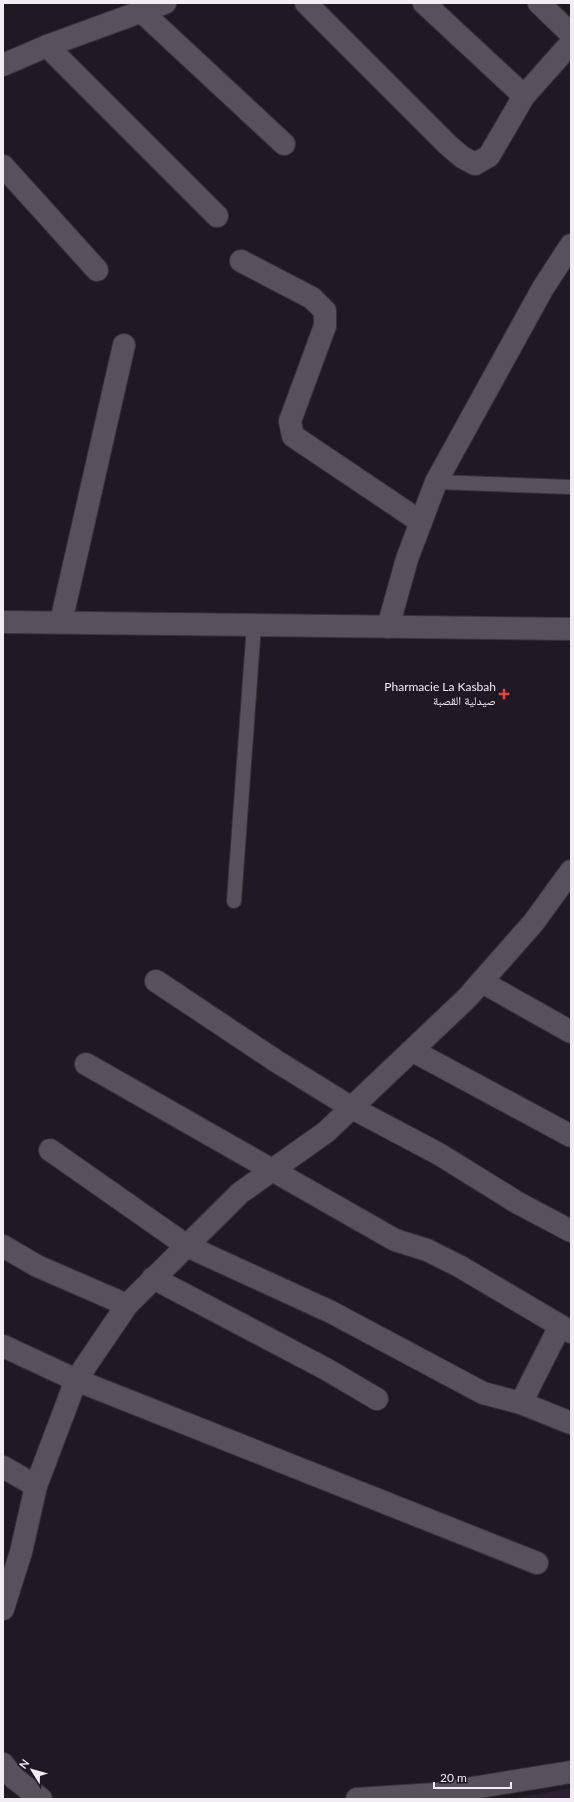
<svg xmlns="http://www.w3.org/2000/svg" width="574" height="1802" font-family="Lato,'Noto Naskh Arabic',sans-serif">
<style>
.built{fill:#2b1f31}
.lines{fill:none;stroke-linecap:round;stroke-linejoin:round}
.service-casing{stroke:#38323b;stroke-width:16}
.minor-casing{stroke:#38323b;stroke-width:24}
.secondary-casing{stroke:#38323b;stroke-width:24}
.service{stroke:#59505e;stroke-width:14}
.minor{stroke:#59505e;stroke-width:22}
.secondary{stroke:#59505e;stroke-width:22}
.health-dot{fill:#e0444e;stroke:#201824;stroke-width:1.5}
.labels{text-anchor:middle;stroke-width:3;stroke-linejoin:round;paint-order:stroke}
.poi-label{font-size:12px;fill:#f2ecf5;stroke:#201824;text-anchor:end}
</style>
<rect width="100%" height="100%" fill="#201824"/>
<path class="built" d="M571 1788V1799H511Z"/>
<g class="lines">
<defs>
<g id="service">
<path d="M436 482 571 487"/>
<path d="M234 901 254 625"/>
</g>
<g id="minor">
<path d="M306 3 448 145 462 157 475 164 489 156 524 96 571 43"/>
<path d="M424 3 524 96"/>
<path d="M539 3 571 34"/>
<path d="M141 11 284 144"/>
<path d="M47 46 217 216"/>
<path d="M3 65 47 46 165 3"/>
<path d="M3 166 97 270"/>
<path d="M241 261 312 298 325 311V326L290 421 293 436 421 522"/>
<path d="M61 622 124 345"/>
<path d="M388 627 407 559 436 482 543 288 571 245"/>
<path d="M156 981 276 1061 352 1108 439 1154 518 1203 571 1231"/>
<path d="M482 982 571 1032"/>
<path d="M413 1051 571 1136"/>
<path d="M86 1064 395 1240 427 1250 459 1266 571 1332"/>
<path d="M50 1150 187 1246 331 1312 483 1393 521 1403"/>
<path d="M3 1246 37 1266 127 1305"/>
<path d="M153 1278 326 1369 377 1399"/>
<path d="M560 1326 521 1403 571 1423"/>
<path d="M3 1346 76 1380 537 1563"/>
<path d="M3 1467 36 1486"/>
<path d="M3 1609 21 1552 36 1486 76 1380 127 1305 240 1193 326 1132 467 998 534 922 571 871"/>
<path d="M3 1764 14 1778 41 1799"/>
<path d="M357 1799 436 1794 571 1772"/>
</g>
<path id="secondary" d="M3 622 571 629"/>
</defs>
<use href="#service" class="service-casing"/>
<use href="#minor" class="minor-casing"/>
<use href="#secondary" class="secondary-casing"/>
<use href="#service" class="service"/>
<use href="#minor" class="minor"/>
<use href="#secondary" class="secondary"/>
</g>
<path class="health-dot" d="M502 688h4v4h4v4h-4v4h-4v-4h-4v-4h4z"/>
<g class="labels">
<g class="poi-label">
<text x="496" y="691">Pharmacie La Kasbah<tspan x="496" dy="14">صيدلية القصبة</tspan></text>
</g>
</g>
<rect width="574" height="1802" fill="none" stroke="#f2ecf5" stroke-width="8"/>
<g transform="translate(32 1770) rotate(307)" stroke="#201824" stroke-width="3" paint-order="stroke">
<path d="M0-3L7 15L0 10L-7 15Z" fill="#f2ecf5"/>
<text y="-6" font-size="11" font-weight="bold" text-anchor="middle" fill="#f2ecf5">N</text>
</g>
<path d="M434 1782v6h77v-6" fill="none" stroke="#f2ecf5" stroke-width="2"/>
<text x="440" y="1782" font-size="12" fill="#f2ecf5" stroke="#201824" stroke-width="3" paint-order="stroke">20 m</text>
</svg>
